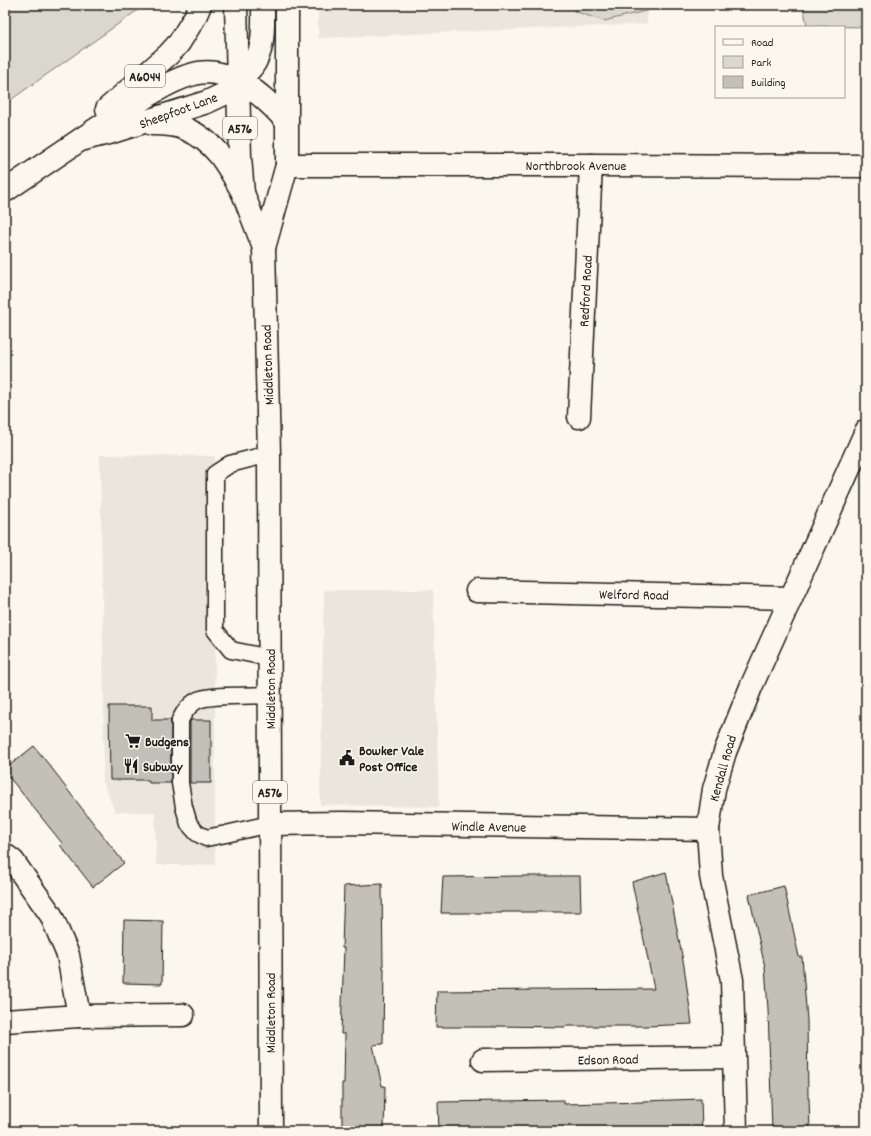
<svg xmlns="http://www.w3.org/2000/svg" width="871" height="1136" font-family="Dekko,sans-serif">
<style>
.built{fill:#eae6dc}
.green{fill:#dad7ce;stroke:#7b7a75}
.building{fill:#c3c0b8;stroke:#1c1c1c}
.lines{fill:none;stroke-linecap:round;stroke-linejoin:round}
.lane-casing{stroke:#1c1c1c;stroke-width:19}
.street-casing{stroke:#1c1c1c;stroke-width:25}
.primary-casing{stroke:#1c1c1c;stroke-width:25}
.highway-casing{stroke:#1c1c1c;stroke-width:25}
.lane{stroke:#fbf7ec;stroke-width:16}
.street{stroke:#fbf7ec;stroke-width:22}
.primary{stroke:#fbf7ec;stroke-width:22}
.highway{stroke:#fbf7ec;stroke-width:22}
.labels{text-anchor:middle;stroke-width:3;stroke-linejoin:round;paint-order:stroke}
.shield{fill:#fbf7ec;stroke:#5f5e5a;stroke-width:1}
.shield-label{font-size:13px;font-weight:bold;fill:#1c1c1c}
.street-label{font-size:14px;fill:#1c1c1c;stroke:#fbf7ec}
.poi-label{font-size:14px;font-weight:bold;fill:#1c1c1c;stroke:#fbf7ec;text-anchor:start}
</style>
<rect width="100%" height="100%" fill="#fbf7ec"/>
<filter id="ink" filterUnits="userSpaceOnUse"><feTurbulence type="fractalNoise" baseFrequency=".025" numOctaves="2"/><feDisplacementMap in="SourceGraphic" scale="8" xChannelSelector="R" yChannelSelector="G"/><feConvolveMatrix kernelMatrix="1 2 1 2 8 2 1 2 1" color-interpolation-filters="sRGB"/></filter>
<g filter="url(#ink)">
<g class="built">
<path d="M318 5H647V24L318 38Z"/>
<path d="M100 455 215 456V865H156L155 812H115L103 782 104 704Z"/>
<path d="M324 590H433L439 807 320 805Z"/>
</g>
<g class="green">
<path d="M5 5H145L5 104Z"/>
<path d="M574 5H660L658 8 604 21 574 11Z"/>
<path d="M803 5H866V27L807 26Z"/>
</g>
<g class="building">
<path d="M109 706H152V720H171V783H149V780H110Z"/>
<path d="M191 720H211V783H190V722Z"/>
<path d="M34 746 61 780H60L124 863 93 887 60 845 62 843 5 772V769Z"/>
<path d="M666 872 684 966 692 1024 647 1026H565V1027L497 1026V1027H436L437 991 654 989 632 882Z"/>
<path d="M521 876H580L581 912H502V913H441L443 877Z"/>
<path d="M382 884 383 968H384L383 1044 373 1045 382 1086H385L384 1131H342V1083H344L345 1034H341L344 948H342L344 886Z"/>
<path d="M784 886 799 957H802L807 1020 808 1098H809L810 1131H772L768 1009 765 967 749 895Z"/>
<path d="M124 920 163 921 162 984 123 983Z"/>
<path d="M701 1099 702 1131H439L438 1102 564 1100V1104L643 1102V1101Z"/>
</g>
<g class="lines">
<defs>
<g id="lane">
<path d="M269 454 230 464 215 474V630L231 650 270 658"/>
<path d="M270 695C254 696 207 694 196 701 188 706 184 712 180 720V783L184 807 189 824 197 833 206 838 226 834 270 824"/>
</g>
<g id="street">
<path d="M287 165H591L866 166"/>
<path d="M579 417 591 165"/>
<path d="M477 591 791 598"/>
<path d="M270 824 342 823 708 829"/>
<path d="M5 855 13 861 51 915 68 955 79 1016 5 1021"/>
<path d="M79 1016 183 1015"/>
<path d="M483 1060 733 1057"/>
<path d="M736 1131 732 980 711 876 708 829 714 789 725 752 751 687 866 431"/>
</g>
<g id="primary">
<path d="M107 109 169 54 179 43 195 17 200 5"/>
<path d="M152 124C163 124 175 124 186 129 216 142 228 166 243 193"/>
<path d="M5 191C43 165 81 139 119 114 143 99 170 79 198 73 214 70 224 75 239 81L224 94 207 102 112 132 80 140"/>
</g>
<g id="highway">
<path d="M236 5 240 157 243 193 264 248"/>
<path d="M263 5C263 26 265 49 252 67 248 72 243 76 239 81 258 91 273 106 287 122"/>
<path d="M271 1131 269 454 264 248 287 165V5"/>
</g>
</defs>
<use href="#lane" class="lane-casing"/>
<use href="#street" class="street-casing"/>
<use href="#primary" class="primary-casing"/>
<use href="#highway" class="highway-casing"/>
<use href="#lane" class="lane"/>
<use href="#street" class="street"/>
<use href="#primary" class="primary"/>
<use href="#highway" class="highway"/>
</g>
</g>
<defs>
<symbol id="supermarket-bare" viewBox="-9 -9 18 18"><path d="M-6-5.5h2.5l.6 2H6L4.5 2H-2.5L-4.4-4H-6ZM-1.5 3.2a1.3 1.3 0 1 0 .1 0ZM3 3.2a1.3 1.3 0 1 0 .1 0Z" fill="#1c1c1c" stroke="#fbf7ec" stroke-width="2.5" paint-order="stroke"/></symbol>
<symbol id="civic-bare" viewBox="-9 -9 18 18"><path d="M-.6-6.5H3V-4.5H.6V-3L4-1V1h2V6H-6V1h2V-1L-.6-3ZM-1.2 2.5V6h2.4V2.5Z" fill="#1c1c1c" stroke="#fbf7ec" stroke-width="2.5" paint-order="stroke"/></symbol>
<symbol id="restaurant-bare" viewBox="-9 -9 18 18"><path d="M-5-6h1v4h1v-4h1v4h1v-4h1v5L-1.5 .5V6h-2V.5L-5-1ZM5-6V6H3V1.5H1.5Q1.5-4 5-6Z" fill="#1c1c1c" stroke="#fbf7ec" stroke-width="2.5" paint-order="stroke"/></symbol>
</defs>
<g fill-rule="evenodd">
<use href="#supermarket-bare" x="122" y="730" width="22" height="22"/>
<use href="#civic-bare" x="336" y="747" width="22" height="22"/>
<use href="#restaurant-bare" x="120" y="755" width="22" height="22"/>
</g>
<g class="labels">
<g class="shield">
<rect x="125" y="65" width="40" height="22" rx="3"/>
<rect x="223" y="117" width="34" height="22" rx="3"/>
<rect x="253" y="781" width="34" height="22" rx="3"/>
</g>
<g class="shield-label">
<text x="145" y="81">A6044</text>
<text x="240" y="133">A576</text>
<text x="270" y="797">A576</text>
</g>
<g class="street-label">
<text transform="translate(178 110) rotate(-20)" y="5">Sheepfoot Lane</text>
<text x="576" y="170">Northbrook Avenue</text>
<text transform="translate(585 291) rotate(-87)" y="5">Redford Road</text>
<text transform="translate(267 365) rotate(-92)" y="5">Middleton Road</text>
<text transform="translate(634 594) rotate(1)" y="5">Welford Road</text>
<text transform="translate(270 689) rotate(-90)" y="5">Middleton Road</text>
<text transform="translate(722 768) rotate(-74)" y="5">Kendall Road</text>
<text transform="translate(489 826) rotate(1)" y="5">Windle Avenue</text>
<text transform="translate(270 1013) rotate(-90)" y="5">Middleton Road</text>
<text transform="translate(608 1059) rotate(-1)" y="5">Edson Road</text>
</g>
<g class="poi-label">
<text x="145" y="746">Budgens</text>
<text x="359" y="755">Bowker Vale<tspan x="359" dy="16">Post Office</tspan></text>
<text x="143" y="771">Subway</text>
</g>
</g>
<rect width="871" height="1136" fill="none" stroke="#fbf7ec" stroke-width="20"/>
<rect x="10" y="10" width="851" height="1116" fill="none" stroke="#1c1c1c" stroke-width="1.5" filter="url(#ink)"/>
<rect x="715" y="26" width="130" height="72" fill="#fbf7ec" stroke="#a29f99"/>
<rect x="723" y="39" width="20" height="6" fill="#fbf7ec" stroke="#a29f99"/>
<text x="751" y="46" font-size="12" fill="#1c1c1c">Road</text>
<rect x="723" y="56" width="20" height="12" fill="#dad7ce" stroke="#a29f99"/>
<text x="751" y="66" font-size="12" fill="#1c1c1c">Park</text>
<rect x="723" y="76" width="20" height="12" fill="#c3c0b8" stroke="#a29f99"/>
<text x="751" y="86" font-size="12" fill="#1c1c1c">Building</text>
</svg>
